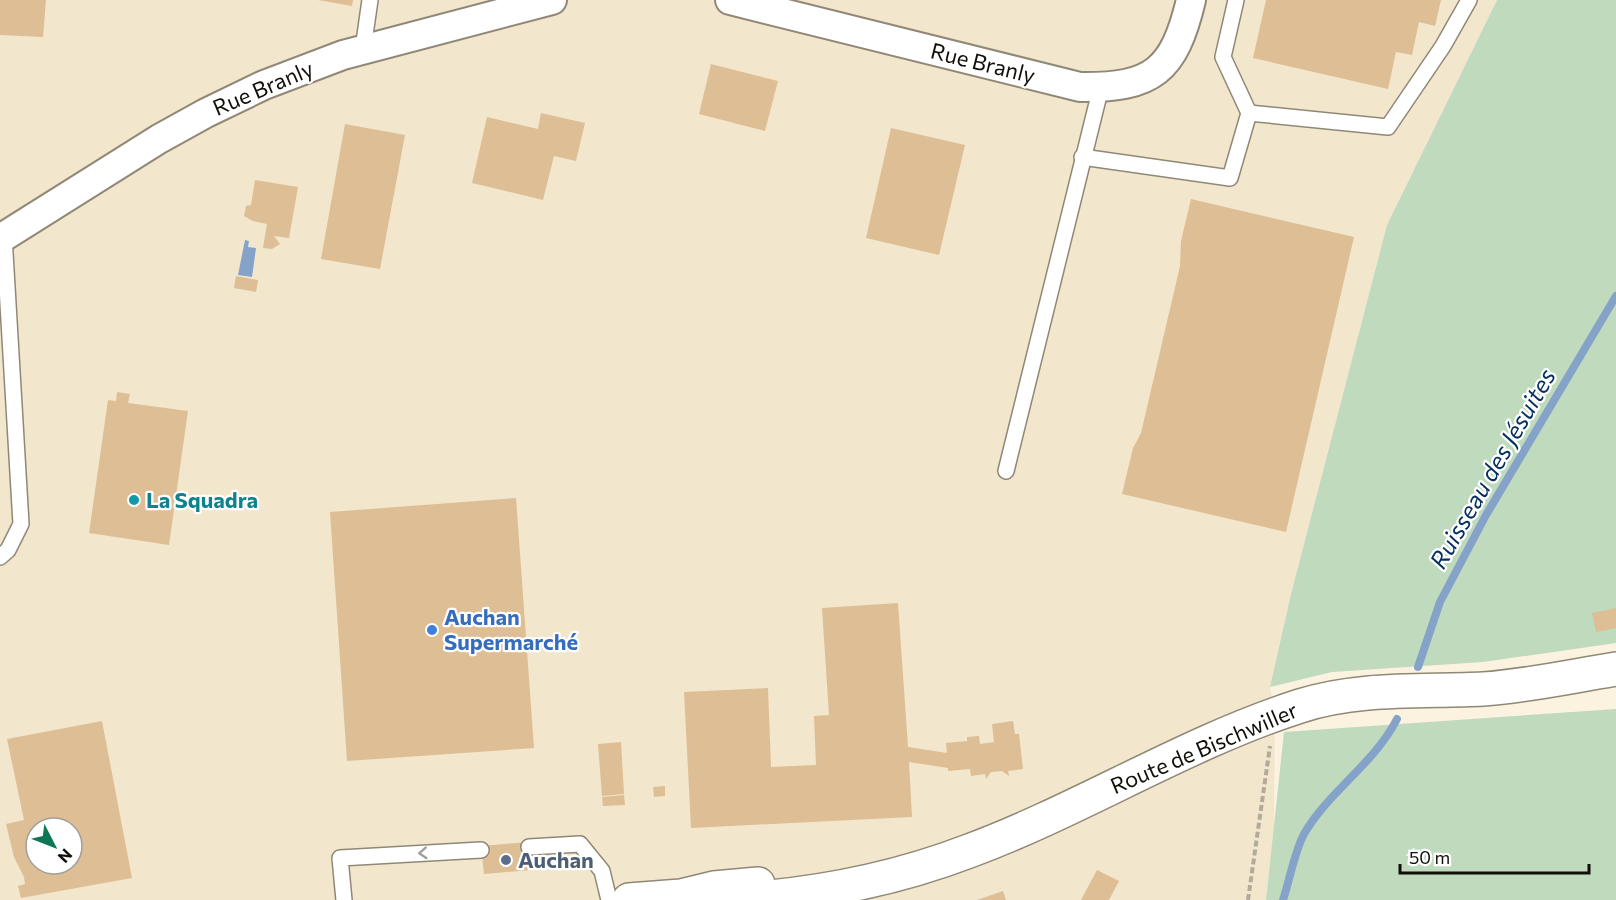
<svg xmlns="http://www.w3.org/2000/svg" width="1616" height="900" font-family="Commissioner,sans-serif">
<style>
.built{fill:#f2e6cc;fill-rule:evenodd}
.green{fill:#c0dabe}
.water{fill:#85a3c9}
.lines{fill:none;stroke-linecap:round;stroke-linejoin:round}
.stream{stroke:#85a3c9;stroke-width:8}
.building{fill:#debe95;fill-rule:evenodd}
.lane-casing{stroke:#908877;stroke-width:18}
.street-casing{stroke:#908877;stroke-width:32}
.secondary-casing{stroke:#908877;stroke-width:36}
.path{stroke:#b1ab9b;stroke-width:4;stroke-dasharray:6 3;stroke-linecap:butt}
.lane{stroke:#fff;stroke-width:15}
.street{stroke:#fff;stroke-width:28}
.secondary{stroke:#fff;stroke-width:33}
.oneway{stroke:#a09f9c}
.culture-dot{fill:#0f9aa8;stroke:#fff;stroke-width:2}
.shop-dot{fill:#3f7fe0;stroke:#fff;stroke-width:2}
.service-dot{fill:#5c6f8a;stroke:#fff;stroke-width:2}
.labels{text-anchor:middle;stroke-width:4.5;stroke-linejoin:round;paint-order:stroke}
.street-label{font-size:22px;fill:#110f08;stroke:#fff}
.culture-label{font-size:22px;font-weight:bold;fill:#0d838f;stroke:#fff;text-anchor:start}
.shop-label{font-size:22px;font-weight:bold;fill:#366cbe;stroke:#fff;text-anchor:start}
.service-label{font-size:22px;font-weight:bold;fill:#4e5e75;stroke:#fff;text-anchor:start}
.water-label{font-size:24px;font-style:italic;fill:#053060;stroke:#fff}
</style>
<rect width="100%" height="100%" fill="#fbf3df"/>
<path class="built" d="M0 0H1497L1387 225 1291 594 1270 687 1275 715 1274 828 1266 900H0ZM36 828H72V864H36Z"/>
<g class="green">
<path d="M1497 0H1616V643L1483 662 1332 672 1270 687 1291 594 1387 225Z"/>
<path d="M1616 709V900H1266L1284 732Z"/>
</g>
<path class="water" d="M245 240 249 241 248 247 256 248 252 277 238 275Z"/>
<g class="lines">
<g class="stream">
<path d="M1418 667 1440 602 1486 515 1616 296"/>
<path d="M1283 900C1290 879 1294 853 1304 834 1329 791 1374 764 1397 719"/>
</g>
</g>
<g class="building">
<path d="M0 0H46L43 37 0 35Z"/>
<path d="M318 0H353L352 6Z"/>
<path d="M1266 0H1441L1435 26 1419 22 1412 55 1396 52 1388 89 1253 58Z"/>
<path d="M711 64 778 81 765 131 699 114Z"/>
<path d="M541 113 585 123 576 161 554 156 543 200 472 183 487 117 538 129Z"/>
<path d="M345 124 405 135 380 269 321 259Z"/>
<path d="M891 128 965 145 939 255 866 238Z"/>
<path d="M255 180 298 187 289 238 274 236 280 244 272 249 263 248 267 224 253 221 244 216 246 206 251 205Z"/>
<path d="M1191 199 1354 237 1286 532 1122 494 1133 448 1141 433 1180 266 1181 241Z"/>
<path d="M236 276 258 280 256 292 234 288Z"/>
<path d="M117 392 130 394 128 403 188 411 169 545 89 533 108 400 116 401Z"/>
<path d="M516 498 534 748 347 761 330 512Z"/>
<path d="M898 603 908 747 947 753 946 743 967 741V737L979 736 980 744 994 742 992 724 1013 721 1015 734H1019L1023 769 1008 771 1009 776 1002 771 991 772 986 779 985 774 971 776 970 769 948 771V768L909 762 912 817 691 828 684 692 768 688 771 767 816 765 814 716 829 715 822 608Z"/>
<path d="M1616 608V628L1596 632 1592 613Z"/>
<path d="M102 721 132 878 21 898 18 886 25 884 24 877 14 857 6 824 24 820 7 739ZM36 828H72V864H36Z"/>
<path d="M621 742 624 794 602 796 598 744Z"/>
<path d="M665 786V796L654 797 653 787Z"/>
<path d="M624 795 625 805 603 806 602 797Z"/>
<path d="M529 842 531 870 484 874 481 846Z"/>
<path d="M1097 870 1119 881 1109 900H1081Z"/>
<path d="M1003 891 1006 900H977Z"/>
</g>
<g class="lines">
<defs>
<g id="lane">
<path d="M363 49 370 0"/>
<path d="M1249 113 1388 127 1443 46 1469 0"/>
<path d="M1082 157 1230 178 1249 113 1223 57 1236 0"/>
<path d="M1006 471 1101 87"/>
<path d="M0 557 8 550 21 524 4 236"/>
<path d="M529 847 580 844 602 871 609 900"/>
<path d="M344 900 340 858 481 850"/>
</g>
<g id="street">
<path d="M730 0 1080 87C1153 88 1174 71 1191 0"/>
<path d="M0 239 159 139 206 113 264 85 343 55 552 0"/>
</g>
<g id="secondary">
<path d="M629 900 681 896 714 888 758 884"/>
<path d="M735 900C813 895 896 879 969 851 1082 809 1185 743 1300 706 1358 687 1423 692 1483 689 1527 686 1572 676 1616 669"/>
</g>
</defs>
<use href="#lane" class="lane-casing"/>
<use href="#street" class="street-casing"/>
<use href="#secondary" class="secondary-casing"/>
<path class="path" d="M1248 900 1270 746"/>
<use href="#lane" class="lane"/>
<use href="#street" class="street"/>
<use href="#secondary" class="secondary"/>
</g>
<defs><path id="oneway-chevron" d="M-2-3.5L2.5 0L-2 3.5" fill="none" stroke-width="1.6" stroke-linecap="round" stroke-linejoin="round" transform="scale(1.5)"/></defs>
<use class="oneway" href="#oneway-chevron" transform="translate(423 853) rotate(177)"/>
<circle class="culture-dot" cx="134" cy="500" r="6"/>
<circle class="shop-dot" cx="432" cy="630" r="6"/>
<circle class="service-dot" cx="506" cy="860" r="6"/>
<g class="labels">
<g class="street-label">
<text transform="translate(983 63) rotate(14)" y="8">Rue Branly</text>
<text transform="translate(263 88) rotate(-23)" y="8">Rue Branly</text>
<text transform="translate(1204 748) rotate(-23)" y="8">Route de Bischwiller</text>
</g>
<g class="culture-label">
<text x="146" y="508">La Squadra</text>
</g>
<g class="shop-label">
<text x="444" y="625">Auchan<tspan x="444" dy="25">Supermarché</tspan></text>
</g>
<g class="service-label">
<text x="518" y="868">Auchan</text>
</g>
<g class="water-label">
<text transform="translate(1493 469) rotate(-60)" y="8">Ruisseau des Jésuites</text>
</g>
</g>
<g transform="translate(54 846) rotate(132)"><circle r="28" fill="#ffffff" stroke="#a09f9c" stroke-width="1.5"/>
<path d="M0-4.5L10 22L0 15L-10 22Z" fill="#0c7750"/>
<text y="-9" font-size="16" font-weight="bold" text-anchor="middle" fill="#110f08">N</text>
</g>
<path d="M1400 864v9h189v-9" fill="none" stroke="#110f08" stroke-width="3"/>
<text x="1409" y="864" font-size="18" fill="#110f08" stroke="#ffffff" stroke-width="4.5" paint-order="stroke">50 m</text>
</svg>
